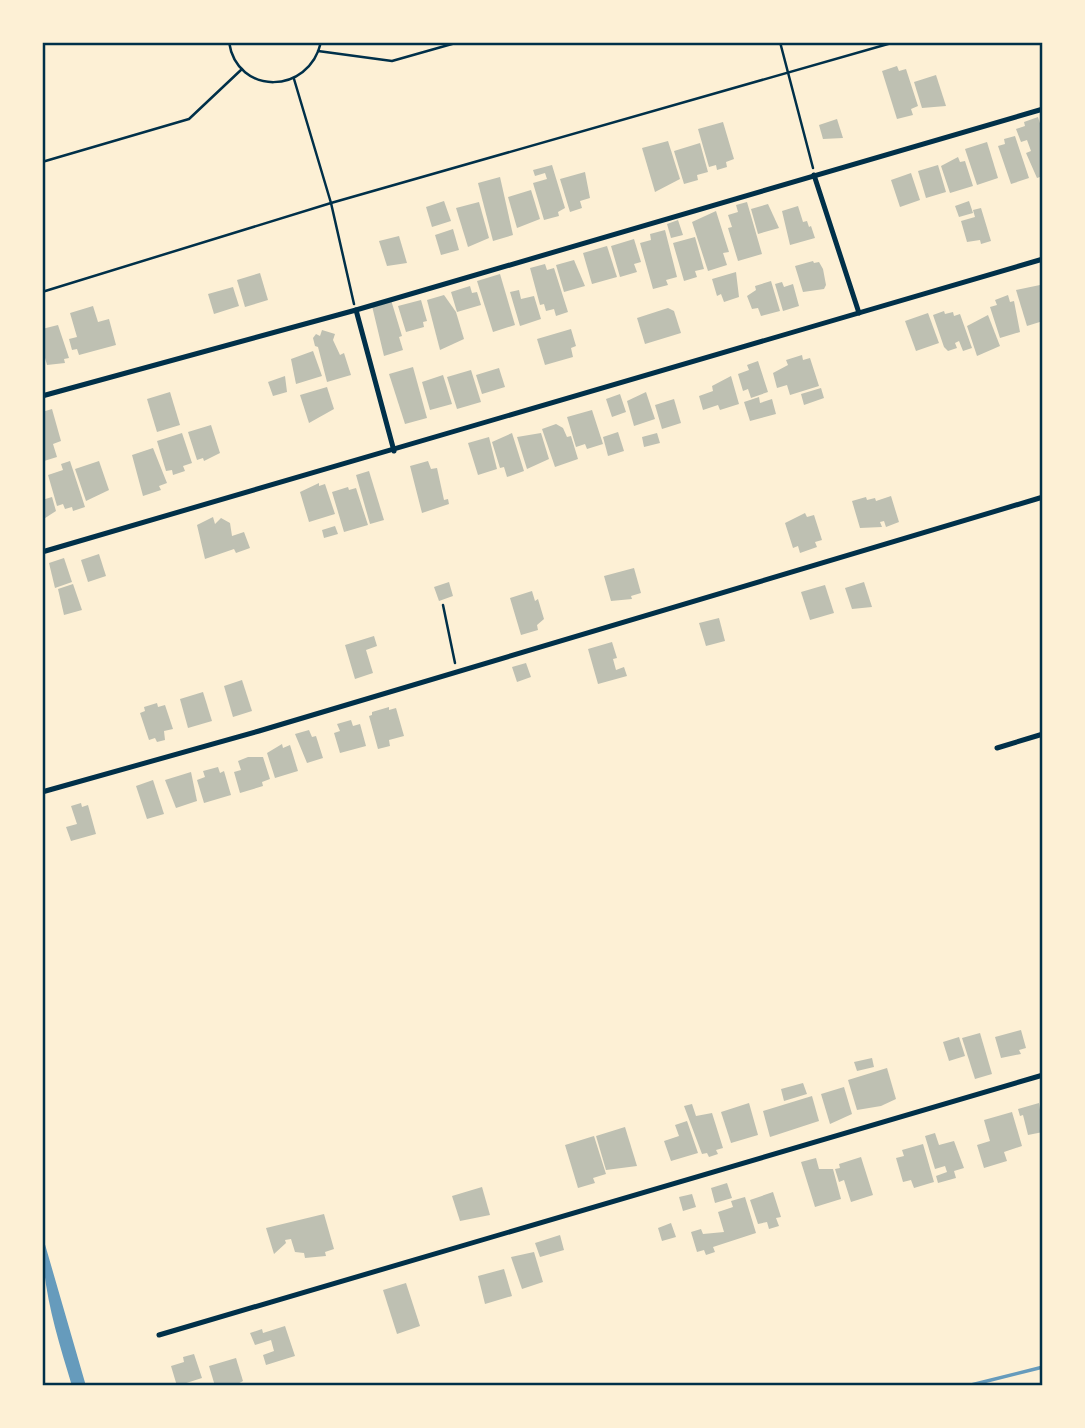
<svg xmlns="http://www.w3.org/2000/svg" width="1085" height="1428" font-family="Poppins,sans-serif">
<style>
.water{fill:#669bbc}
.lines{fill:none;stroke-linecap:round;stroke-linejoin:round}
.stream{stroke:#669bbc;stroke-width:3.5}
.building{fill:#bec0b2}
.path{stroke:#003049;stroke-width:2.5}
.minor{stroke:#003049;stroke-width:5}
.neatline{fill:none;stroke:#003049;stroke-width:2.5}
</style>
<rect width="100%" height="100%" fill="#fdf0d5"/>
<path class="water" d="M42 1234 86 1386H72C56 1333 42 1289 42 1234Z"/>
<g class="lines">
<path class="stream" d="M967 1386 1043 1367"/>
</g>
<g class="building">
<path d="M897 66 899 71 906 69 918 106 911 109 913 115 897 119 882 71Z"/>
<path d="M936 75 946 106 922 108 914 82Z"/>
<path d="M1038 117 1043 133V176L1037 178 1026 153 1031 151 1027 140 1021 142 1016 129 1025 126 1024 122Z"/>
<path d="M837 119 843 138 823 139 819 125Z"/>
<path d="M723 122 734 159 726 162 727 167 717 170 716 165 709 167 698 129Z"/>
<path d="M1015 136 1029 178 1011 184 998 146 1005 144 1004 139Z"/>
<path d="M668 141 680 179 655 192 642 148Z"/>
<path d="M987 142 998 178 977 185 965 149Z"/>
<path d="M700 143 708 172 697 175 698 180 684 184 674 151Z"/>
<path d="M958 157 960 162 965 161 973 186 950 193 941 166Z"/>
<path d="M552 165 565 208 558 212 559 216 544 220 533 183 547 179 545 173 535 176 533 170Z"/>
<path d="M938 165 946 192 926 198 918 171Z"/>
<path d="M585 172 590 198 580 201 582 208 570 212 560 179Z"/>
<path d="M911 173 920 200 900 207 891 180Z"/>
<path d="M500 177 513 235 493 241 478 183Z"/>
<path d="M531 190 540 219 517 228 508 197Z"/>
<path d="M444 201 451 221 432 227 426 207Z"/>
<path d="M969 201 973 213 959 217 955 206Z"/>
<path d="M479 202 489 238 468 247 456 208Z"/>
<path d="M747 202 762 254 738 261 728 228 732 227 728 215 738 212 736 205Z"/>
<path d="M768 204 779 228 758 234 751 209Z"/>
<path d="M798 206 803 222 807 221 809 227 811 226 815 238 790 245 782 211Z"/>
<path d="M981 208 991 241 981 244 980 240 967 242 961 221 975 217 973 210Z"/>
<path d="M716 211 729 252 723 253 727 265 708 271 692 222Z"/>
<path d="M678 220 683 235 671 238 667 224Z"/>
<path d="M453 229 459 250 441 255 435 235Z"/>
<path d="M665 230 677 277 666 280 668 285 653 289 640 243 651 240 650 234Z"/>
<path d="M399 236 407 263 387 266 379 241Z"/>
<path d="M695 237 704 269 695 271 697 277 684 281 673 243Z"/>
<path d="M634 239 641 262 634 264 637 272 620 277 611 246Z"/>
<path d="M607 246 617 277 592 284 583 253Z"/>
<path d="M574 260 585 286 564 292 556 265Z"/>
<path d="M813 261 814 263 819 262 823 269 826 285 824 289 803 292 795 266Z"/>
<path d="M545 264 547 270 554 268 568 312 556 316 554 309 546 311 544 304 540 305 530 268Z"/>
<path d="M736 272 739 297 724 302 721 294 717 296 712 279Z"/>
<path d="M260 273 268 300 245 307 237 280Z"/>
<path d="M500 274 515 325 493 332 477 281Z"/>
<path d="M771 281 780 311 761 316 758 308 752 309 747 296 756 290 755 286Z"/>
<path d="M782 282 784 287 793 284 799 306 783 311 775 284Z"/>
<path d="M1040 285 1043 321 1027 326 1016 290Z"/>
<path d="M470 286 472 293 477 292 481 305 457 312 451 292Z"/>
<path d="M233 287 239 306 214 314 208 294Z"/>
<path d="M519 290 521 299 534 296 541 319 520 326 510 292Z"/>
<path d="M444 295 456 312 464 339 440 350 427 300Z"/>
<path d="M1008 295 1010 302 1014 301 1020 332 1000 338 990 307 997 305 995 300Z"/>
<path d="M391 300 402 336 399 337 403 350 384 356 372 306Z"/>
<path d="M421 300 427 321 423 322 424 327 406 332 398 306Z"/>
<path d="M93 306 98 322 109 319 116 345 79 355 77 349 72 350 69 339 77 337 70 313Z"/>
<path d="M668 308 674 311 681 333 645 344 637 318Z"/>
<path d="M944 311 945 314 953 312 954 316 960 314 972 348 963 351 959 341 955 343 957 348 948 351 944 347 933 315Z"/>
<path d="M928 313 939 343 916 351 905 321Z"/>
<path d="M988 315 1000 346 977 356 967 326Z"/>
<path d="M58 325 69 358 64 359 65 363 47 365 42 347V329Z"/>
<path d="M571 329 576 346 571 348 573 357 545 365 537 339Z"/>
<path d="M322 330 335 334 333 340 340 355 344 353 351 375 327 382 318 347 315 346 313 338 316 334 320 336Z"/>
<path d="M313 351 322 376 296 384 291 359Z"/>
<path d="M802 355 803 360 810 358 819 386 790 395 787 385 777 388 773 373 788 365 786 360Z"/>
<path d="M758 361 768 392 751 398 748 389 743 391 738 374 749 370 747 365Z"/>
<path d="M413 367 427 418 405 424 389 374Z"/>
<path d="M499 368 505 387 482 394 476 375Z"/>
<path d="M471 370 481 402 457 409 447 377Z"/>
<path d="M443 375 452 404 430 410 422 382Z"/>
<path d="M285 376 287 392 273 396 268 382Z"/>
<path d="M731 376 739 404 720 410 718 405 703 410 699 396 713 391 712 386Z"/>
<path d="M327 387 334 409 309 423 300 395Z"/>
<path d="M821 388 824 398 804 405 801 394Z"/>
<path d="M170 392 180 425 157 432 147 399Z"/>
<path d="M646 392 655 419 634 426 627 401Z"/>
<path d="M620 394 626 412 612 417 606 399Z"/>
<path d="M759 397 760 403 772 399 776 414 750 421 744 402Z"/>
<path d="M674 399 681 423 662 429 655 405Z"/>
<path d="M52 409 61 441 53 444 57 457 44 461 42 412Z"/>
<path d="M592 410 603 444 587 449 585 444 576 447 567 417Z"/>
<path d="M556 424 563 428 567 437 571 436 578 459 555 467 542 429Z"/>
<path d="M211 425 220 453 204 461 203 458 197 460 188 432Z"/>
<path d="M618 432 624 451 608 456 603 437Z"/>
<path d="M182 433 192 463 183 466 185 471 173 475 172 470 166 471 157 441Z"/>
<path d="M512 433 524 471 507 477 504 467 500 468 492 442Z"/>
<path d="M541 433 549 459 527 469 517 437Z"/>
<path d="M657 433 660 443 644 447 642 437Z"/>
<path d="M489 437 497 469 478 475 468 443Z"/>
<path d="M153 448 167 483 159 486 161 490 143 496 132 455Z"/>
<path d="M70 461 85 507 73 511 72 507 65 509 63 504 57 506 48 475 63 470 61 464Z"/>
<path d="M99 461 109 490 86 501 75 469Z"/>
<path d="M428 461 431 469 437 468 444 500 448 499 449 504 422 513 410 466Z"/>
<path d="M369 471 384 520 370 524 356 475Z"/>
<path d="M319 483V486L325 484 335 514 309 522 300 492Z"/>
<path d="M348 487 349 490 356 488 368 525 344 532 332 492Z"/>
<path d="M891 496 899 522 886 527 884 521 880 522 882 527 860 528 852 501 866 497 867 500 875 498 876 501Z"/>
<path d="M52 497 56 511 42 520V500Z"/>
<path d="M805 513 807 517 814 515 822 540 815 542 817 547 800 553 798 546 793 548 785 523Z"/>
<path d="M213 517 215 524 221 518 230 523 232 536 244 532 250 548 236 553 234 549 205 559 197 525Z"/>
<path d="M335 526 338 534 324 538 322 530Z"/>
<path d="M99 554 106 576 88 582 81 560Z"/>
<path d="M64 558 72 582 55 588 49 563Z"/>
<path d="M634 568 641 593 631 596 632 599 611 601 604 576Z"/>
<path d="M449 582 453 596 439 601 434 587Z"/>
<path d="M864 582 872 607 852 609 845 588Z"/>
<path d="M73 584 82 610 64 615 58 589Z"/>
<path d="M825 585 834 613 810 620 801 592Z"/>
<path d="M532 591 535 601 538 599 544 619 537 625 538 630 521 635 510 598Z"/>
<path d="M719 618 725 641 706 646 699 623Z"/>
<path d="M374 636 377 646 366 650 373 673 355 679 345 645Z"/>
<path d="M612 642 617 658 613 659 616 670 624 667 627 676 598 684 588 649Z"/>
<path d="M526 663 531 677 517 682 512 667Z"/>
<path d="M242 680 252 711 233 717 224 686Z"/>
<path d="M203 692 212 721 188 728 180 699Z"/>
<path d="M157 703 158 707 165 705 173 729 164 731 165 740 157 742 155 738 149 740 140 713 145 711 144 707Z"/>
<path d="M389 707V710L396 708 404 736 389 740 390 746 378 749 369 716 372 715V712Z"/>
<path d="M351 720 353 726 360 724 366 746 340 753 334 733 340 731 337 724Z"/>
<path d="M309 730 312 737 316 736 323 758 307 763 295 734Z"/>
<path d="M282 744 283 748 290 745 298 771 275 778 267 753Z"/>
<path d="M248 757H263L270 779 262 782 263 786 240 793 234 772 241 770 238 761Z"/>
<path d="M218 767 220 773 224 771 231 795 204 803 197 780 205 777 203 771Z"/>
<path d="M191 772 197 801 176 808 165 780Z"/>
<path d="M153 780 164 814 147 819 136 786Z"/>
<path d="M81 803 82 807 88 805 96 834 71 841 66 827 77 824 71 806Z"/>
<path d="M1021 1030 1026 1048 1019 1050 1021 1054 1001 1058 995 1037Z"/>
<path d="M980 1033 992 1074 975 1079 962 1038Z"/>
<path d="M959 1037 965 1056 949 1061 943 1042Z"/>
<path d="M872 1058 874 1067 857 1071 854 1062Z"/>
<path d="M887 1068 896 1099 881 1106 857 1110 848 1080Z"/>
<path d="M803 1083 807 1094 784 1101 781 1089Z"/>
<path d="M844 1087 852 1114 830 1124 821 1094Z"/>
<path d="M812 1096 819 1121 770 1137 763 1111Z"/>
<path d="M749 1103 758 1135 731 1143 721 1112Z"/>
<path d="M1039 1103 1043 1132 1028 1135 1023 1115 1020 1116 1018 1109Z"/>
<path d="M692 1104 696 1116 712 1113 723 1148 716 1150 718 1154 709 1157 707 1153 702 1154 684 1106Z"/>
<path d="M1012 1112 1022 1146 1004 1152 1007 1161 984 1168 977 1145 990 1141 984 1120Z"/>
<path d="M687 1121 698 1153 671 1161 664 1141 679 1136 675 1125Z"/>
<path d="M625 1127 637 1166 606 1170 596 1136Z"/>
<path d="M935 1133 939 1145 954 1141 964 1168 954 1171 956 1178 938 1183 936 1176 947 1172 945 1166 935 1169 925 1136Z"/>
<path d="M594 1136 606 1174 593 1178 595 1183 578 1188 565 1145Z"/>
<path d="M923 1144 934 1182 914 1188 911 1180 903 1182 896 1158 904 1156 902 1150Z"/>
<path d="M861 1157 873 1195 851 1202 844 1180 839 1182 835 1169 840 1168 839 1164Z"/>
<path d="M816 1158 819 1169H833L841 1199 815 1207 801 1162Z"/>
<path d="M727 1183 732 1198 715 1203 711 1188Z"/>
<path d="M482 1187 490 1215 460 1221 452 1196Z"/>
<path d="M773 1192 781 1217 776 1218 779 1226 769 1229 767 1222 758 1224 750 1200Z"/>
<path d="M692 1194 696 1207 683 1211 679 1197Z"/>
<path d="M745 1197 756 1233 713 1247 715 1252 706 1255 704 1250 697 1252 691 1232 701 1229 703 1234 724 1232 718 1212 733 1207 731 1201Z"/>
<path d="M324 1214 334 1249 325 1252 326 1256 305 1258 304 1253 295 1252 291 1239 285 1240 286 1243 274 1254 266 1228Z"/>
<path d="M671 1223 676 1237 662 1241 658 1228Z"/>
<path d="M560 1235 564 1250 540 1257 535 1243Z"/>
<path d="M534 1252 543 1282 522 1289 511 1257Z"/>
<path d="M504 1269 512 1296 485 1304 478 1276Z"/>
<path d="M406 1283 420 1326 397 1334 383 1290Z"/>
<path d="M285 1326 295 1356 266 1365 263 1355 274 1351 271 1340 255 1345 250 1333 262 1329 263 1333Z"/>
<path d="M194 1354 202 1378 177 1386 171 1366 184 1362 183 1357Z"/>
<path d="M236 1358 243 1381 234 1386H215L209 1366Z"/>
</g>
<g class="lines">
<g class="path">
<path d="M229 42C237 96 309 95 321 42"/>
<path d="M780 42 813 168"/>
<path d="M318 51 392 61 459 42"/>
<path d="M294 79 331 203 354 304"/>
<path d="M42 162 189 119 242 69"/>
<path d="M42 292 331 203 895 42"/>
<path d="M443 605 455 663"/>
</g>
<g class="minor">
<path d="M814 175 859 313"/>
<path d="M356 310 394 451"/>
<path d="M42 396 356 310 1043 109"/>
<path d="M42 552 1043 259"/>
<path d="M997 748 1043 734"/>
<path d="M42 792 259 731 1043 497"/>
<path d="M159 1335 1043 1075"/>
</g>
</g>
<rect width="1085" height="1428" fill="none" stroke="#fdf0d5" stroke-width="88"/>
<rect x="44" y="44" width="997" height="1340" class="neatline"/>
</svg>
